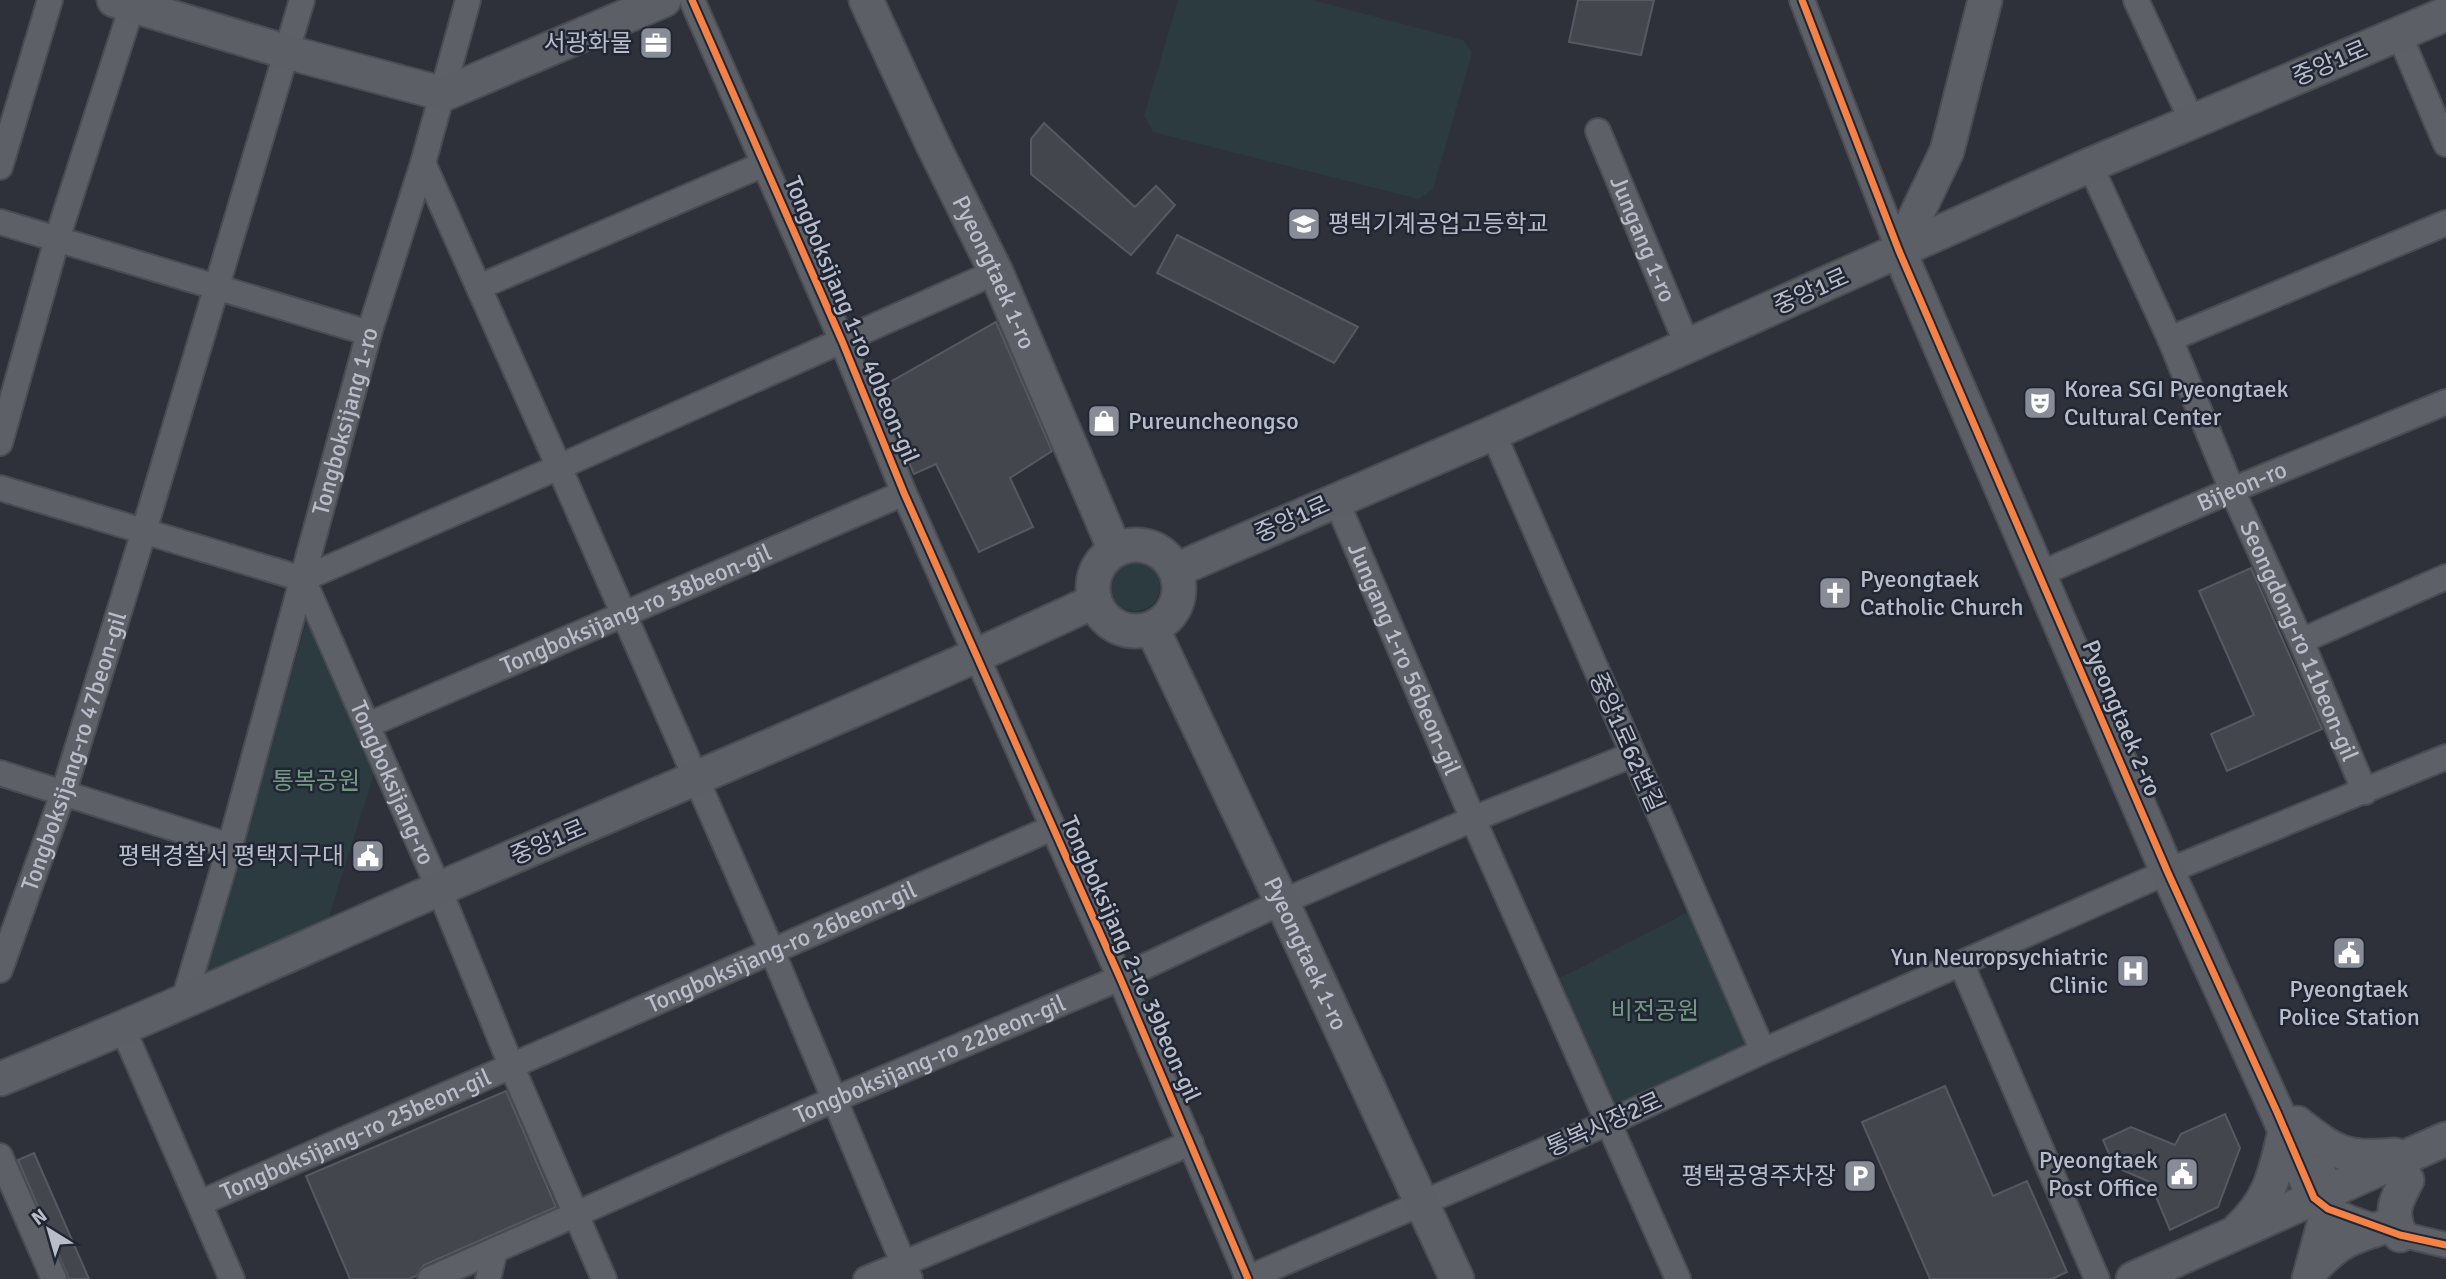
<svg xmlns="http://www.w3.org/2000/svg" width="2446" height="1279" font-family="Signika,'Noto Sans KR',sans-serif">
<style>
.green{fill:#2c3b40}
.building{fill:#43464d;stroke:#565961;stroke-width:2}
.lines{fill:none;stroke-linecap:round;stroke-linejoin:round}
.street-casing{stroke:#4a4c52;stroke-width:28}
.secondary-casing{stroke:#4a4c52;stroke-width:37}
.street{stroke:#5e6068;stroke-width:24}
.secondary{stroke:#5c5f66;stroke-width:33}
.cycleway-casing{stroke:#212634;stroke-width:11}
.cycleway{stroke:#f48246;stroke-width:7}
.labels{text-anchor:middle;stroke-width:5;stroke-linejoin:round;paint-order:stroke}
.poi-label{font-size:24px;fill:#b9bdc9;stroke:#212634;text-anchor:end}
.street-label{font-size:24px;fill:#b9bdc9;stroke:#212634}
.park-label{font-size:24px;fill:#739781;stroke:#212634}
</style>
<rect width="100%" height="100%" fill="#2e313a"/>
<g class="green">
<path d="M1178 0H1312L1463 40 1472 53 1433 189 1419 199 1153 132 1144 116Z"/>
<circle cx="1135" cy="586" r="25"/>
<path d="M310 610 375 771 324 932 199 991Z"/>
<path d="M1688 912 1753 1045 1617 1107 1558 979Z"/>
</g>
<g class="building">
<path d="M1578 0H1654L1641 55 1569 42Z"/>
<path d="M1044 123 1135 207 1156 186 1175 205 1131 255 1031 174V139Z"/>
<path d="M1177 235 1358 327 1334 363 1157 273Z"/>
<path d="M996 322 1052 451 1010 478 1033 527 979 552 936 464 914 474 878 389Z"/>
<path d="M2251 568 2322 729 2227 771 2211 734 2254 715 2199 591Z"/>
<path d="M1945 1086 1993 1196 2027 1181 2067 1272 2052 1279H1930L1862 1122Z"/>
<path d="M506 1091 556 1207 424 1265 416 1276 409 1279H350L306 1176Z"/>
<path d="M2225 1114 2240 1148 2218 1207 2170 1230 2150 1182 2115 1167 2103 1140 2131 1127 2175 1145 2181 1134Z"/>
<path d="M34 1153 89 1279H69L18 1160Z"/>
</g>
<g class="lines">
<defs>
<g id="street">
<path d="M692 0 842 341 904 493 1120 978 1248 1279"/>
<path d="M1802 0 1899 251"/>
<path d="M2136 0 2192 121"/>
<path d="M2399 34 2446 144"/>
<path id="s1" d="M1598 131 1688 347"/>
<path d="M423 163 559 467 772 951 910 1279"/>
<path id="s2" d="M2090 165 2170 339 2232 490 2301 641 2365 792"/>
<path d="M0 167 50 0"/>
<path d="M0 222 369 333"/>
<path d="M479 287 764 164"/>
<path d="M2170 339 2446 223"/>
<path d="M1493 433 1763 1051"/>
<path d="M0 443 57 239 134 0"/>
<path id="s3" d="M0 488 303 579 439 889 511 1065 604 1279"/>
<path id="s4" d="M1336 500 1473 819 1678 1279"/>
<path id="s5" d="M2040 574 2232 490 2446 402"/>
<path d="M303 579 559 467 996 272"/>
<path d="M2301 641 2446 577"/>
<path id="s6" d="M368 725 904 493"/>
<path d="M0 773 230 846"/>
<path d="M1961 963 2097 1279"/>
<path id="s7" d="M0 970 64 791 144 531 302 0"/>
<path id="s8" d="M183 1003 230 846 369 333 423 163 468 0"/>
<path d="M123 1029 232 1279"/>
<path d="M0 1156 54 1279"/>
<path d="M2317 1200C2344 1222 2411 1237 2446 1245"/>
<path id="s9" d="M200 1203 1052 828"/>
<path id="s10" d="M430 1279 833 1100 1120 978 1282 902 1473 819 1632 755"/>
<path d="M488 1279 495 1250"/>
<path d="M866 1279 1191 1143"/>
<path d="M1246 1279 1610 1122 1763 1051 2185 864 2446 757"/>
</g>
<g id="secondary">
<path d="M114 0 287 52 444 94 664 0"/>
<path id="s11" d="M866 0 933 145 996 272 1115 550"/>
<path d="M1985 0 1947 151 1899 251 2168 873 2277 1112 2314 1198"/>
<circle cx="1136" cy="588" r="43"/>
<path d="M1176 570 1493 433 2090 165 2446 14"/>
<path id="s12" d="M1152 628 1282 902 1457 1279"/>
<path d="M0 1079C149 1019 294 952 441 888 659 793 879 702 1095 601"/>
<path d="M2297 1123C2335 1153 2345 1160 2395 1155"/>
<path d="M2238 1230C2271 1199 2275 1174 2285 1131"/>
<path d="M2400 1235C2390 1210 2395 1203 2407 1180"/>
<path d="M2313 1268C2338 1243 2347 1238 2381 1228"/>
<path d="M2133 1279 2446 1139"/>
<path d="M2309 1279 2328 1209 2327 1191 2319 1173"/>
</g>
</defs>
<use href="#street" class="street-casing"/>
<use href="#secondary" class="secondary-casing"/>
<use href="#street" class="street"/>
<use href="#secondary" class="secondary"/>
<defs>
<g id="cycleway">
<path d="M692 0 842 341 904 493 1120 978 1248 1279"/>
<path d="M1802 0 1899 251 2168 873 2277 1112 2314 1198 2328 1209 2400 1235 2446 1245"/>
</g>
</defs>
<use href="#cycleway" class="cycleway-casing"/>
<use href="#cycleway" class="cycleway"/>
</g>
<defs>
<symbol id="office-square" viewBox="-11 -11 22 22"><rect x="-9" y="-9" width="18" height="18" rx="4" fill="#888c97" stroke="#212634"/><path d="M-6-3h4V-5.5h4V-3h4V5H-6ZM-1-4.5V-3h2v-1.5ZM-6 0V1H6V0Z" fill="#fff"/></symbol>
<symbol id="school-square" viewBox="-11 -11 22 22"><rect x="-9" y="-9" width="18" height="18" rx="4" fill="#888c97" stroke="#212634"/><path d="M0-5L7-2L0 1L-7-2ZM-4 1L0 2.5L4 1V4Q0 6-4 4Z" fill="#fff"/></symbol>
<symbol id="theatre-square" viewBox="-11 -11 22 22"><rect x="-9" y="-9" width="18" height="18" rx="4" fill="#888c97" stroke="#212634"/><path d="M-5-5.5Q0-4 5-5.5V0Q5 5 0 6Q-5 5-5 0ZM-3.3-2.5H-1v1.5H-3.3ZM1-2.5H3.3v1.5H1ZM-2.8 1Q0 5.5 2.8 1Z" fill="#fff"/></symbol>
<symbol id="shop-square" viewBox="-11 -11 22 22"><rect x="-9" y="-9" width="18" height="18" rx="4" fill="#888c97" stroke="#212634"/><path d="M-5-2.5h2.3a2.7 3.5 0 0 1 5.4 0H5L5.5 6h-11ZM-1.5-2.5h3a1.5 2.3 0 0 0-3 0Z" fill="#fff"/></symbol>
<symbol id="church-square" viewBox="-11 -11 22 22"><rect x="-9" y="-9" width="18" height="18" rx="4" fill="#888c97" stroke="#212634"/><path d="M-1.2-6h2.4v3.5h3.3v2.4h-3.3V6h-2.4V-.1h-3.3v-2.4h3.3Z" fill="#fff"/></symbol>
<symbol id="civic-square" viewBox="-11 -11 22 22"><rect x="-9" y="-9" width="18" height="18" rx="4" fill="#888c97" stroke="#212634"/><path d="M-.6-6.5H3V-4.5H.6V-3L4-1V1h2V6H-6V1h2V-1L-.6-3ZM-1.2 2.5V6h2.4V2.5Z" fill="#fff"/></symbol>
<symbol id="hospital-square" viewBox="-11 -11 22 22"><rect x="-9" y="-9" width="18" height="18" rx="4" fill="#888c97" stroke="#212634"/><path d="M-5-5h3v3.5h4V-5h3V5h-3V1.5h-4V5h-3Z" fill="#fff"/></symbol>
<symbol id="parking-square" viewBox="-11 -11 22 22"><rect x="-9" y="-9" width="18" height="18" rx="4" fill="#888c97" stroke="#212634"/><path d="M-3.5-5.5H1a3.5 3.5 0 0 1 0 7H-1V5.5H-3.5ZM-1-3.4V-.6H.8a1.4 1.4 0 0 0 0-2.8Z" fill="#fff"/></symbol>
</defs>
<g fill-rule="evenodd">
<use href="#office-square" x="637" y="24" width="38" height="38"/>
<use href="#school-square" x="1285" y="205" width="38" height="38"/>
<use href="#theatre-square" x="2021" y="384" width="38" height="38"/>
<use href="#shop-square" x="1085" y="402" width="38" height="38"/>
<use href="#church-square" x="1816" y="574" width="38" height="38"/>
<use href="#civic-square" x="349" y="837" width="38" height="38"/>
<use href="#civic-square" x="2330" y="934" width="38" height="38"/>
<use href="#hospital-square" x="2114" y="952" width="38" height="38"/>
<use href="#civic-square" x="2163" y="1155" width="38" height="38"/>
<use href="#parking-square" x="1841" y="1157" width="38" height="38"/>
</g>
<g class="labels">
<g class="poi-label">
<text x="632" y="51">서광화물</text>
<text x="1328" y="232" text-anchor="start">평택기계공업고등학교</text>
<text x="2064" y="397" text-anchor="start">Korea SGI Pyeongtaek<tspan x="2064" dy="28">Cultural Center</tspan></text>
<text x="1128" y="429" text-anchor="start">Pureuncheongso</text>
<text x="1860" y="587" text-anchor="start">Pyeongtaek<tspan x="1860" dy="28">Catholic Church</tspan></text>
<text x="344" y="864">평택경찰서 평택지구대</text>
<text x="2108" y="965">Yun Neuropsychiatric<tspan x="2108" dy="28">Clinic</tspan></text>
<text x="2349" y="997" text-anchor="middle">Pyeongtaek<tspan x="2349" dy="28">Police Station</tspan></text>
<text x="2158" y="1168">Pyeongtaek<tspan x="2158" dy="28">Post Office</tspan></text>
<text x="1836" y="1184">평택공영주차장</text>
</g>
<g class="street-label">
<text transform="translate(2330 63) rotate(-23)" y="8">중앙1로</text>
<text dy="8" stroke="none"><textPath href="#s1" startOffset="117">Jungang 1-ro</textPath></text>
<text dy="8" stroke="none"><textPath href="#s11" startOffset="301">Pyeongtaek 1-ro</textPath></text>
<text transform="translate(1811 291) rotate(-24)" y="8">중앙1로</text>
<text transform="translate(852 320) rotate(67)" y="8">Tongboksijang 1-ro 40beon-gil</text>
<text dy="8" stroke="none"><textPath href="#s8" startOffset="604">Tongboksijang 1-ro</textPath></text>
<text dy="8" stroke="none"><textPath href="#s5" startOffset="220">Bijeon-ro</textPath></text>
<text transform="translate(1292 519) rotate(-24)" y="8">중앙1로</text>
<text dy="8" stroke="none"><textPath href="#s6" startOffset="292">Tongboksijang-ro 38beon-gil</textPath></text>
<text dy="8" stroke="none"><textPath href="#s2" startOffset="520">Seongdong-ro 11beon-gil</textPath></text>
<text dy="8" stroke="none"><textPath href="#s4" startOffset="173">Jungang 1-ro 56beon-gil</textPath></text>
<text transform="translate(2122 718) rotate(67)" y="8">Pyeongtaek 2-ro</text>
<text transform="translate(1627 742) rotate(66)" y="8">중앙1로62번길</text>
<text dy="8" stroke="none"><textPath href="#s7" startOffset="231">Tongboksijang-ro 47beon-gil</textPath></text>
<text dy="8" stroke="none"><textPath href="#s3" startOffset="539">Tongboksijang-ro</textPath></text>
<text transform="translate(548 842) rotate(-23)" y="8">중앙1로</text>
<text dy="8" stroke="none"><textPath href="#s9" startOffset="635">Tongboksijang-ro 26beon-gil</textPath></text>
<text dy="8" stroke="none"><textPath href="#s12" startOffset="360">Pyeongtaek 1-ro</textPath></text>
<text transform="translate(1131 959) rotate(66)" y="8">Tongboksijang 2-ro 39beon-gil</text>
<text dy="8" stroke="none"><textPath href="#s10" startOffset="546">Tongboksijang-ro 22beon-gil</textPath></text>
<text transform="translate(1604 1124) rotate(-24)" y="8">통복시장2로</text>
<text dy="8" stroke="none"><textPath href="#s9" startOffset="170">Tongboksijang-ro 25beon-gil</textPath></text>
</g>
<g class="park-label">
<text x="316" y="789">통복공원</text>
<text x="1655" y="1019">비전공원</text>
</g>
</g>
<g transform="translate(49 1230) rotate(323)" stroke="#212634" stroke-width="5" paint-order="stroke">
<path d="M0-5L12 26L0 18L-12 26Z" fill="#b9bdc9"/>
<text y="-10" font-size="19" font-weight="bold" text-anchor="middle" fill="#b9bdc9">N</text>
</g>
</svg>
